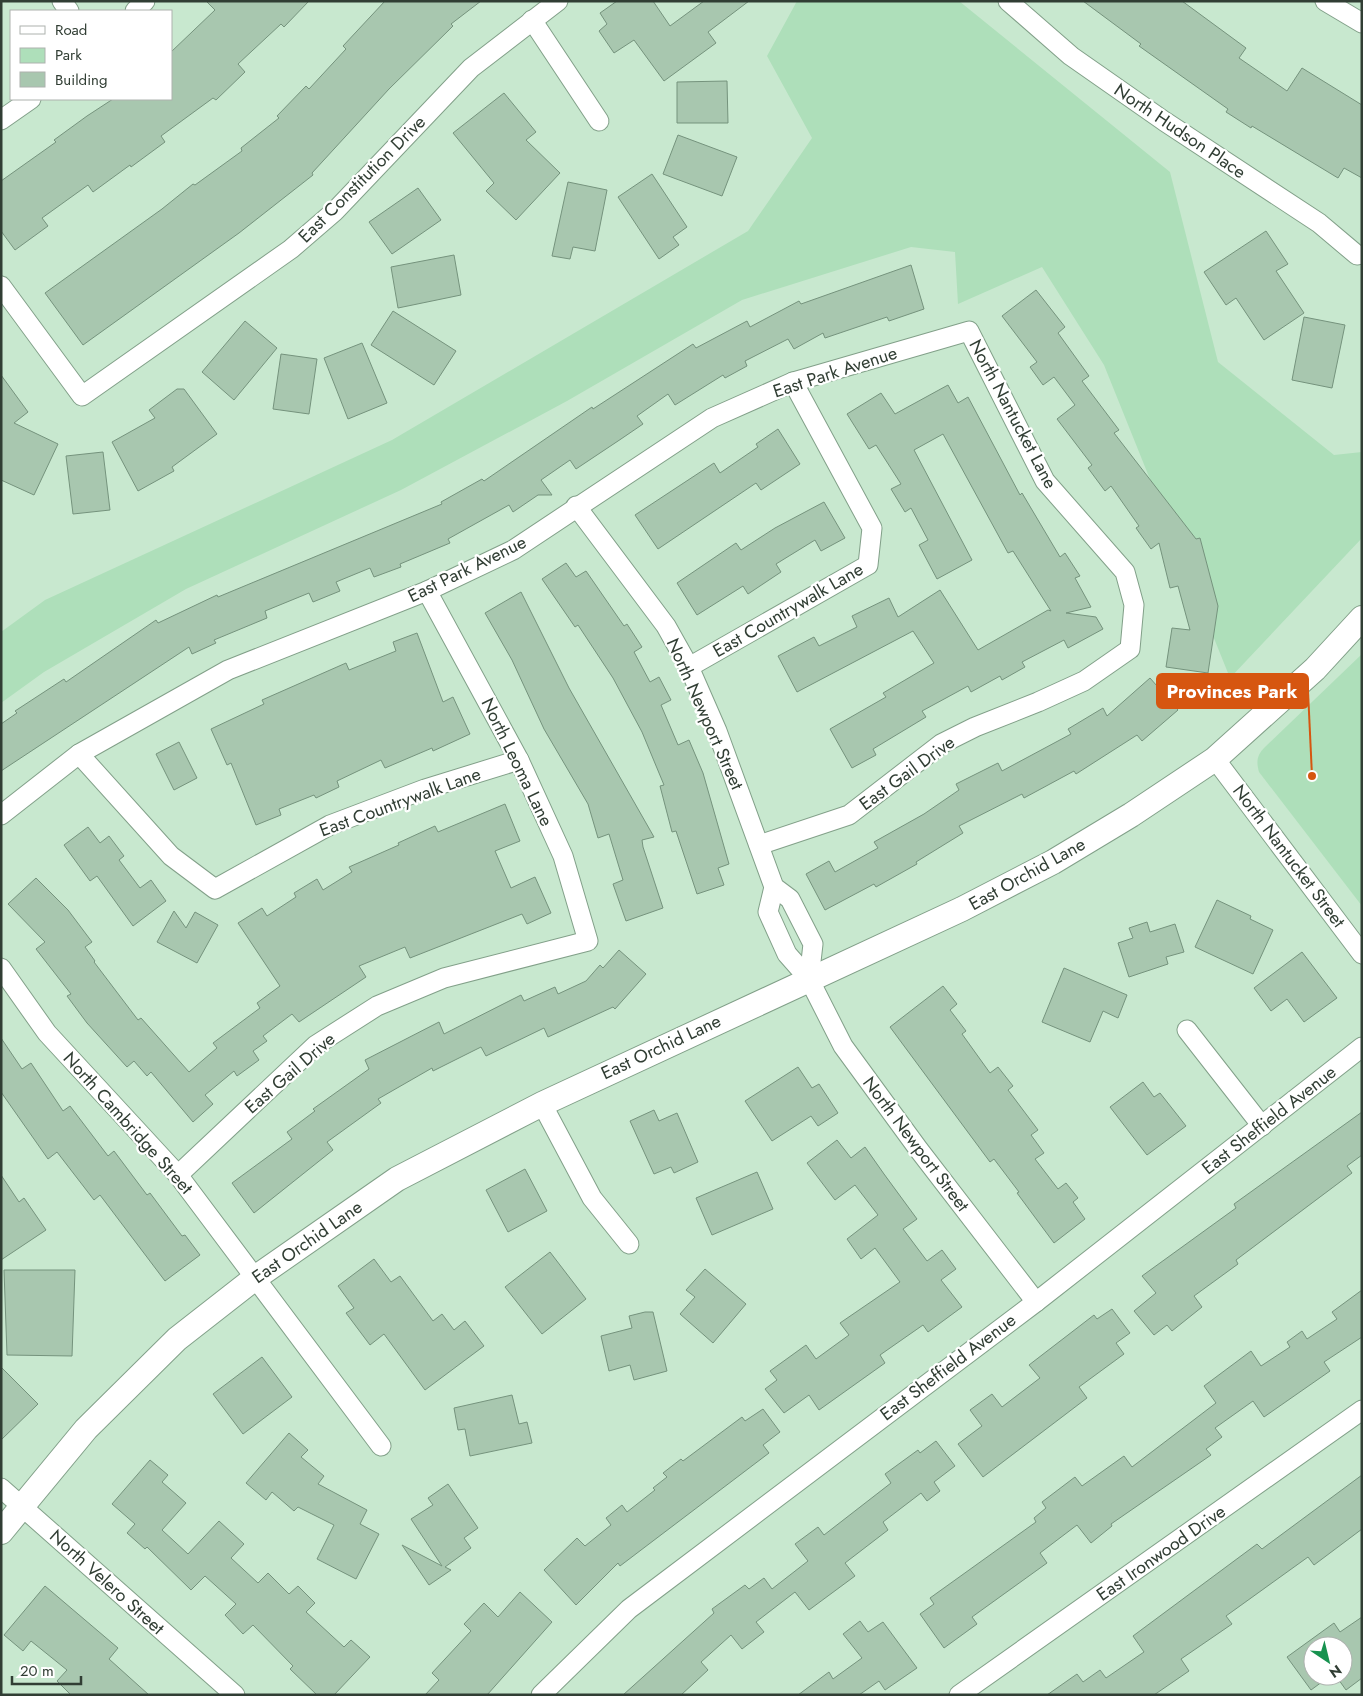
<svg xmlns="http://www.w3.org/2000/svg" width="1363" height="1696" font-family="Jost,sans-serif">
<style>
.green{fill:#aedfba}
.building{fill:#a8c7af;stroke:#75937d}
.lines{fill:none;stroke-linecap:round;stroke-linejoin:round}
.minor-casing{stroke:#82a089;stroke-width:21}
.tertiary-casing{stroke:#82a089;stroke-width:26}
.minor{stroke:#fff;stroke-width:19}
.tertiary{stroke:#fff;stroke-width:24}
.labels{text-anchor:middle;stroke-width:4.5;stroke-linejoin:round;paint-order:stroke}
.street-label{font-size:18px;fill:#313e34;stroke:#fff}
.leader{fill:none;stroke:#d65610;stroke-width:2}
.callout-dot{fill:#d65610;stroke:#fff;stroke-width:2}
.callout{fill:#d65610;stroke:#d65610;stroke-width:2}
.callout-label{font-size:19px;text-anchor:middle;font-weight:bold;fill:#fff}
</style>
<rect width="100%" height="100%" fill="#c8e8cf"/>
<g class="green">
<path d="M797 1H959L1170 172 1218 362 1334 455 1362 452V538L1230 678 1104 365 1042 267 958 304 955 252 911 247 742 300 567 401 401 490 186 589 44 672 1 703V632L45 600 392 440 748 231 812 138 767 56Z"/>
<path d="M1362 654V906L1259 772C1256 761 1257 755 1265 747Z"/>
</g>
<g class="building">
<path d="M206 1H309L284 27 281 24 238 64 245 72 216 100 213 98 161 136 165 142 131 167 130 165 93 192 88 185 42 218 48 226 15 250 1 231V181L56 142 54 140 87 116 113 99H171V52L215 10Z"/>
<path d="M385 1H481L451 24 453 26 389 89 312 173 313 175 239 233 83 345 45 293 162 209 193 184 195 185 242 151 241 148 279 118 277 116 306 86 309 89 346 49 343 46Z"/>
<path d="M617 1H653L670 26 704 1H749L708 32 716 43 664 81 634 40 614 53 599 31 607 24 600 13Z"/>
<path d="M1083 1H1182L1246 48 1239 58 1287 91 1302 68 1362 105V178L1344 168 1338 178 1252 126 1251 128 1226 112 1228 109 1139 46 1141 44Z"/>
<path d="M727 81 728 123H677V82Z"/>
<path d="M504 93 536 132 526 140 560 173 516 220 486 191 494 183 453 133Z"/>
<path d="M678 135 737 157 722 196 663 174Z"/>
<path d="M652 174 687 227 673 237 679 245 659 259 618 197Z"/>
<path d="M568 182 607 190 595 251 573 247 570 259 552 256Z"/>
<path d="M418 188 441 220 392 254 369 222Z"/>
<path d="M1266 231 1288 264 1276 271 1304 313 1264 340 1236 298 1226 305 1204 272Z"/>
<path d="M454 255 461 295 398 308 391 267Z"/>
<path d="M911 265 924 309 889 321 887 317 825 338 823 333 794 349 788 339 745 361 747 366 725 378 723 375 675 405 668 394 637 416 643 424 621 439 576 469 570 460 541 480 552 495H538L513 512 509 505 448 539 450 543 400 564 401 567 374 577 370 568 336 582 340 591 313 602 309 593 265 611 267 618 214 640 216 643 192 654 189 647 1 771V724L17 713 15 711 64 679 66 682 156 620 158 623 217 595 218 597 442 504 441 502 482 479 484 481 592 407 593 409 693 344 696 348 747 321 750 327 799 301 801 304Z"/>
<path d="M1036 290 1065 327 1058 333 1089 376 1082 381 1119 430 1114 433 1196 539 1200 538 1218 606 1208 673 1166 667 1172 628 1190 630 1178 586 1170 588 1159 543 1151 549 1136 528 1139 526 1111 486 1105 491 1088 468 1092 465 1057 419 1075 405 1054 377 1043 385 1030 367 1037 362 1002 316Z"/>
<path d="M393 311 456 351 434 385 371 345Z"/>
<path d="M1304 317 1345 325 1332 388 1292 380Z"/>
<path d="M245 321 277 348 234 400 202 372Z"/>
<path d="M362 343 387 403 348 419 324 358Z"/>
<path d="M281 354 317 359 309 414 273 409Z"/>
<path d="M1 375 28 412 14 423 58 444 34 495 1 480Z"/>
<path d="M948 385 958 403 968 397 1020 495 1022 493 1060 557 1065 553 1080 576 1075 578 1091 607 1066 613 1096 617 1103 629 1068 648 1064 640 1022 662 1025 667 1002 680 1000 676 971 692 968 686 946 698 922 711 926 717 873 749 876 755 852 768 830 729 886 697 883 693 934 663 913 631 797 692 778 656 814 637 819 646 857 627 852 616 889 598 898 617 940 590 978 650 1048 610 1051 611 1013 551 1008 553 943 434 914 450 972 560 937 579 919 545 928 540 911 508 905 512 891 489 901 484 876 445 869 449 847 414 881 393 895 414Z"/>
<path d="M177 389H184L217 434 172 467 174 471 138 491 112 442 155 418 149 410Z"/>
<path d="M778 429 800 464 761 490 756 483 658 549 635 515 714 463 720 473 758 447 756 444Z"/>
<path d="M103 452 110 510 73 514 66 456Z"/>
<path d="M824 502 845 538 821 551 815 540 776 564 781 572 748 594 743 586 697 615 677 583 736 543 741 550 775 528Z"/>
<path d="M566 563 576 577 586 571 624 626 627 624 642 647 634 652 650 682 659 677 671 700 661 705 678 745 689 740 703 773 729 864 718 868 724 885 697 894 676 831 672 832 660 786 664 785 642 732 613 678 578 625 575 627 542 579Z"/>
<path d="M521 592 569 688 654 837 642 840 643 847 663 908 626 921 613 884 623 880 609 834 598 838 588 804 544 729 512 660 485 613Z"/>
<path d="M417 633 443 702 453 697 470 734 433 751 432 748 385 768 381 760 337 781 339 787 316 798 314 795 279 809 281 815 256 825 231 763 227 765 211 729 264 704 262 700 346 663 349 670 396 651 393 642Z"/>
<path d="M1150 678 1178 710 1142 741 1137 735 1076 774 1074 771 1024 798 1022 794 959 826 963 833 916 862 917 864 876 887 874 884 825 910 806 874 829 861 835 872 878 848 874 842 924 814 959 790 956 784 998 763 1002 771 1071 734 1068 729 1103 708 1107 716Z"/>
<path d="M179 742 197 778 174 790 156 754Z"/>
<path d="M505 804 520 841 495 851 511 888 535 877 551 913 527 924 522 914 410 958 405 947 359 966 366 977 299 1022 292 1014 263 1036 267 1041 253 1051 259 1060 237 1076 234 1071 205 1095 213 1104 193 1122 151 1072 147 1076 134 1061 127 1067 87 1023 67 996 71 994 36 949 45 942 8 904 36 878 68 910 92 942 85 947 95 961 94 962 138 1020 141 1018 189 1072 217 1048 213 1043 260 1008 257 1003 280 986 238 923 262 908 267 916 296 897 294 893 317 879 323 890 352 872 349 867 399 845 398 843 435 826 438 832Z"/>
<path d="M88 827 100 843 109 836 124 856 119 860 140 888 151 880 166 901 133 926 97 876 90 881 64 845Z"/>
<path d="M1217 900 1251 916 1250 919 1273 930 1253 974 1195 947Z"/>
<path d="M174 911 186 928 195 912 218 925 197 963 157 942Z"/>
<path d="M1147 922 1150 932 1175 924 1184 952 1166 957 1168 964 1129 977 1118 943 1133 938 1129 928Z"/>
<path d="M619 950 646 974 615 1009 613 1007 548 1037 544 1028 486 1056 481 1047 433 1071 432 1068 378 1099 381 1103 327 1142 333 1150 254 1213 232 1183 292 1139 287 1132 315 1111 313 1109 369 1069 365 1060 439 1022 444 1034 521 995 524 1001 555 987 558 994 586 981 600 965 603 968Z"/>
<path d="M1302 952 1337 998 1304 1022 1287 999 1271 1011 1254 988Z"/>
<path d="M1064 968 1127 995 1118 1018 1103 1011 1090 1042 1042 1022Z"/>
<path d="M943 986 957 1004 950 1010 966 1031 962 1034 990 1073 998 1067 1013 1086 1008 1090 1038 1130 1031 1135 1044 1153 1035 1159 1058 1189 1066 1183 1078 1198 1073 1202 1085 1219 1054 1243 1017 1193 1019 1192 994 1159 990 1162 890 1027Z"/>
<path d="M1 1038 22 1069 31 1063 63 1111 70 1106 108 1156 114 1151 147 1195 150 1193 182 1236 185 1235 200 1255 165 1281 100 1195 94 1200 57 1152 48 1159 1 1092Z"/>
<path d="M798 1067 812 1088 819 1084 838 1113 818 1126 811 1116 772 1141 745 1101Z"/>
<path d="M1143 1082 1154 1097 1160 1093 1186 1126 1147 1155 1110 1107Z"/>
<path d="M654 1110 659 1121 677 1113 698 1162 674 1173 671 1167 654 1174 630 1121Z"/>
<path d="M1362 1112V1155L1347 1166 1352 1173 1236 1260 1238 1264 1194 1296 1202 1307 1172 1331 1167 1325 1154 1335 1134 1311 1156 1293 1142 1276 1236 1208 1234 1204Z"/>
<path d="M837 1140 851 1158 865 1147 884 1174 917 1219 903 1229 927 1261 942 1250 956 1269 941 1280 962 1307 928 1332 923 1325 880 1355 885 1363 819 1410 809 1395 784 1413 765 1389 777 1380 770 1371 806 1345 816 1359 849 1335 840 1323 900 1282 875 1248 861 1259 847 1239 878 1215 855 1185 835 1200 807 1163Z"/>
<path d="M525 1169 547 1211 508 1232 486 1190Z"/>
<path d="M757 1172 773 1209 712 1235 696 1198Z"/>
<path d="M1 1175 19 1202 24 1198 46 1230 1 1260Z"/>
<path d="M550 1252 586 1299 542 1334 505 1287Z"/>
<path d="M374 1259 391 1282 400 1276 433 1321 442 1314 454 1330 465 1321 484 1346 425 1390 384 1334 370 1345 346 1313 354 1308 338 1286Z"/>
<path d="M705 1269 746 1304 713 1343 680 1314 695 1297 686 1290Z"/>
<path d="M4 1270H75L72 1356 7 1355Z"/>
<path d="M1362 1290V1337L1324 1362 1330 1371 1264 1417 1253 1401 1215 1428 1222 1437 1206 1449 1211 1455 1111 1524 1112 1526 1091 1543 1077 1525 1040 1553 1047 1563 972 1617 977 1624 944 1648 920 1614 934 1604 930 1598 1036 1522 1034 1518 1046 1508 1042 1502 1075 1477 1082 1486 1124 1456 1132 1467 1216 1403 1204 1386 1251 1351 1261 1366 1290 1347 1287 1342 1302 1331 1307 1339 1337 1319 1332 1312Z"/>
<path d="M1112 1309 1130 1333 1116 1343 1124 1354 1079 1387 1087 1398 983 1477 958 1444 982 1426 970 1410 992 1394 1002 1407 1040 1378 1029 1365 1094 1315 1097 1319Z"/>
<path d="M645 1312H653L667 1371 634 1380 630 1365 609 1371 601 1336 632 1328 629 1316Z"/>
<path d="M262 1357 292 1397 243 1434 213 1394Z"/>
<path d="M1 1367 38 1404 1 1440Z"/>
<path d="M512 1395 519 1424 527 1422 532 1443 470 1456 465 1429 458 1430 454 1408Z"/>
<path d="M763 1409 780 1432 763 1445 769 1453 620 1566 618 1563 576 1605 544 1570 577 1538 585 1546 611 1525 606 1518 622 1505 627 1512 655 1490 653 1488 667 1477 663 1473 681 1459 683 1461 742 1417 745 1421Z"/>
<path d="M289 1433 308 1450 301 1457 324 1476 318 1484 367 1510 360 1524 379 1534 356 1579 317 1559 334 1525 298 1507 294 1511 272 1492 266 1500 246 1483Z"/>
<path d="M936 1441 955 1466 934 1482 940 1491 927 1501 921 1493 883 1522 888 1530 845 1563 855 1576 809 1610 795 1592 756 1622 764 1632 742 1649 731 1635 701 1662 708 1670 681 1695H623L714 1613 712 1609 745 1585 749 1589 764 1578 772 1589 808 1561 795 1544 818 1527 824 1535 891 1483 885 1474 918 1450 920 1453Z"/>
<path d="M150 1460 168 1475 162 1482 186 1503 162 1530 188 1554 219 1521 244 1544 231 1558 258 1583 268 1573 289 1594 298 1586 315 1603 306 1612 344 1647 351 1640 370 1657 334 1695H317L290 1669 293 1666 253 1625 243 1634 225 1615 236 1604 205 1576 191 1590 147 1547 145 1549 127 1533 135 1524 112 1504Z"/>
<path d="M1362 1475V1529L1314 1565 1308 1557 1226 1616 1232 1624 1181 1659 1189 1671 1154 1695H1047L1077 1674 1083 1682 1100 1670 1106 1678 1144 1652 1133 1636 1257 1544 1262 1549Z"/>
<path d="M448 1484 478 1528 464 1538 471 1548 445 1567 451 1570 429 1585 402 1545 442 1566 411 1519 433 1505 428 1498Z"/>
<path d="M45 1586 118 1648 109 1659 149 1695H71L57 1681 67 1670 31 1641 23 1651 4 1635Z"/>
<path d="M520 1592 552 1622 487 1695H425L439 1680 432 1673 471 1631 464 1624 484 1603 498 1617Z"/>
<path d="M1362 1617V1678L1346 1690 1336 1676H1343V1646H1313V1676H1330L1311 1690 1287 1657 1334 1623 1340 1632Z"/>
<path d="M860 1621 868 1632 883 1622 917 1668 885 1690 879 1681 859 1695H798L829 1672 833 1679 862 1658 843 1634Z"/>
</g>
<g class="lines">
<defs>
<g id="minor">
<path d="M62 1 69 11"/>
<path d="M1008 1 1071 56 1164 121 1319 223 1357 255"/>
<path d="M1325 1 1362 23"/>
<path d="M135 11 145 1"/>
<path d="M532 20 599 121"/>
<path d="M1 120 31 99"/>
<path d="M1 286 82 396 291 249 335 211 471 68 558 1"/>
<path d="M576 506 666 626 689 667 717 731 774 887 790 899 813 944 809 979"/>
<path d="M689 667 868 565 872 528 793 382"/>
<path d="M79 754 171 856 215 889 330 825 425 789 519 760"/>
<path d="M1215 759 1362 954"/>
<path d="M1 815 79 754 228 670 427 591 513 550 712 418 793 382 969 331 1045 481 1125 572 1134 605 1130 649 1084 681 1038 702 975 727 941 744 849 815 759 845"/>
<path d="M774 887 768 912 787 954 809 979 843 1046 919 1150 1036 1302"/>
<path d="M1 968 47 1033 178 1175 381 1446"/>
<path d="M1187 1030 1262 1126"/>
<path d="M542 1104 592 1198 629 1244"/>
<path d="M178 1175 316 1045 377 1006 444 978 588 941 563 856 519 760 427 591"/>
<path d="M1 1488 235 1695"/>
<path d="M541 1695 629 1609 1036 1302 1362 1047"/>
<path d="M959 1695 1362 1410"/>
</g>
<path id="tertiary" d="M1 1532 86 1429 177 1339 255 1278 397 1179 542 1104 962 909 1053 862 1131 815 1215 759 1315 669 1362 618"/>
</defs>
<use href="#minor" class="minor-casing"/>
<use href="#tertiary" class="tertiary-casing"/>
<use href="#minor" class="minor"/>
<use href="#tertiary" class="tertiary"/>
</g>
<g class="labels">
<g class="street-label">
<text transform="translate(1180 131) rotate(34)" y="6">North Hudson Place</text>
<text transform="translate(362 179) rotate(-45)" y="6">East Constitution Drive</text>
<text transform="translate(835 372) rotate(-18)" y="6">East Park Avenue</text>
<text transform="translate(1013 414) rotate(62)" y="6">North Nantucket Lane</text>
<text transform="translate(467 569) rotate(-26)" y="6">East Park Avenue</text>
<text transform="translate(788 610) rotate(-30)" y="6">East Countrywalk Lane</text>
<text transform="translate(705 714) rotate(66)" y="6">North Newport Street</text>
<text transform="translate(517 762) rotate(64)" y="6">North Leoma Lane</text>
<text transform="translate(907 773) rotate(-36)" y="6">East Gail Drive</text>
<text transform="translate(400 802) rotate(-20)" y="6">East Countrywalk Lane</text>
<text transform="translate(1289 856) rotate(53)" y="6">North Nantucket Street</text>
<text transform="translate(1027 874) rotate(-29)" y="6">East Orchid Lane</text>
<text transform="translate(661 1047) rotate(-25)" y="6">East Orchid Lane</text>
<text transform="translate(290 1073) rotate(-41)" y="6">East Gail Drive</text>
<text transform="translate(1269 1120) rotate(-38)" y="6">East Sheffield Avenue</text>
<text transform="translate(128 1123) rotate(48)" y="6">North Cambridge Street</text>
<text transform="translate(916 1144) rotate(53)" y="6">North Newport Street</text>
<text transform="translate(307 1242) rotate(-35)" y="6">East Orchid Lane</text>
<text transform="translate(948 1367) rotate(-37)" y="6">East Sheffield Avenue</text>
<text transform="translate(1161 1553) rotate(-35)" y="6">East Ironwood Drive</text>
<text transform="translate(107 1582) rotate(42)" y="6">North Velero Street</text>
</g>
</g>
<path class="leader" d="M1312 776L1308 691"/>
<circle class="callout-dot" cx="1312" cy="776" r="5"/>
<rect class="callout" x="1157" y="674" width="151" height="34" rx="5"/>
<g class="callout-label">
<text x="1232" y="698">Provinces Park</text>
</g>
<rect width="1363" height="1696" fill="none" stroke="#313e34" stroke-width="5"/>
<rect x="10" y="10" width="162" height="90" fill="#ffffff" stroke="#adb2ae"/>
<rect x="20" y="26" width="25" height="8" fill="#ffffff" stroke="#adb2ae"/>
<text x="55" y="35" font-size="15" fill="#313e34">Road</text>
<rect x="20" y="48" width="25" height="15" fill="#aedfba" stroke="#adb2ae"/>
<text x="55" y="60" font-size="15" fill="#313e34">Park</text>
<rect x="20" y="72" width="25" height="15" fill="#a8c7af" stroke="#adb2ae"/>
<text x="55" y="85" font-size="15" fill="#313e34">Building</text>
<g transform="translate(1328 1661) rotate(145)"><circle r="24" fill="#ffffff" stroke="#adb2ae"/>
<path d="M0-4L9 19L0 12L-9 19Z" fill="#17924f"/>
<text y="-8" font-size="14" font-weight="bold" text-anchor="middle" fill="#313e34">N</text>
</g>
<path d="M12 1676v8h69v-8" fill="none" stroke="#313e34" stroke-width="2.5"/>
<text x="20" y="1676" font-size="15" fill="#313e34" stroke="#ffffff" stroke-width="4" paint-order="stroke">20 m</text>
</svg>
